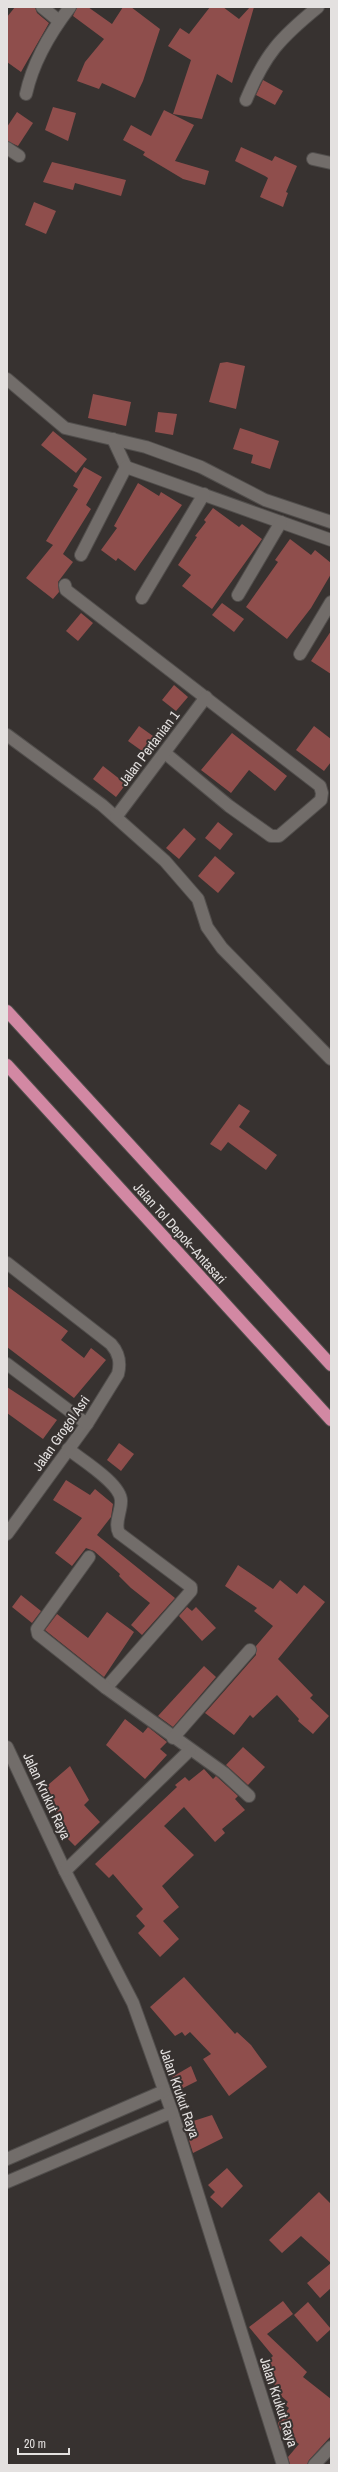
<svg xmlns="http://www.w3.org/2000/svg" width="338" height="2472" font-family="'Archivo Narrow',sans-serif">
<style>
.building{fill:#8f4e4c}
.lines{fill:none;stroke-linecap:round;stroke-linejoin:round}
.minor-casing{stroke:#514e4c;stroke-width:14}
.highway-casing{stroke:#514e4c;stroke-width:14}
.minor{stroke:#726d6a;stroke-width:12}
.highway{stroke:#d288a3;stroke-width:12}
.labels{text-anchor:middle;stroke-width:4;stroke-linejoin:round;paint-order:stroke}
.street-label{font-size:14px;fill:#e4e1e0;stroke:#373230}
</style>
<rect width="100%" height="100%" fill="#373230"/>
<g class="building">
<path d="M15 7H35L37 13 49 23 21 72 7 62V17Z"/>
<path d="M77 7H88L112 24 123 7H131L160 29 143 81 135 98 102 83 99 89 77 81 85 62 104 39 73 16Z"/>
<path d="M210 7H223L239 19 250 7H254L232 83 217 74 202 119 173 114 191 60 168 46 180 28 189 34Z"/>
<path d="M263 80 283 91 275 105 256 95Z"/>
<path d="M53 107 76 113 68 141 45 130Z"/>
<path d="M164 110 194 125 175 161 209 171 205 185 183 179 143 155 145 152 123 140 131 125 151 136Z"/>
<path d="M17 112 33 123 18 146 7 141V127Z"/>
<path d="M241 147 272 161 275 156 297 166 286 192 288 193 283 207 260 197 268 178 265 176 235 161Z"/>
<path d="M52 162 126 180 121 196 75 183 73 190 43 182Z"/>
<path d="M34 202 56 211 46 234 25 225Z"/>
<path d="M227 362 245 366 236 409 209 402 220 363Z"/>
<path d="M93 394 131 402 126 426 88 418Z"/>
<path d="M158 412 177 414 173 435 155 432Z"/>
<path d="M240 428 279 441 270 469 251 463 253 455 233 449Z"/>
<path d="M53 431 87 459 76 473 41 445Z"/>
<path d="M84 467 102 477 86 505 91 509 63 554 73 562 58 582 59 592 53 599 26 578 53 545 46 541 78 489 73 486Z"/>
<path d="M138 483 159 496 161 492 182 505 135 571 118 558 116 561 101 550 117 528 114 526Z"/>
<path d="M213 508 239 527 242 524 262 539 212 609 182 586 191 575 178 565 197 537 195 536 206 522 204 520Z"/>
<path d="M290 539 311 555 315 550 331 563V574L311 608 287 639 246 607 278 562 275 560Z"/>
<path d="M222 603 244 619 234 632 212 615Z"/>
<path d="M81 613 93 623 78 641 66 631Z"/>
<path d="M331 631V674L311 661Z"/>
<path d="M174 685 188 697 176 711 162 700Z"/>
<path d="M139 726 160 741 149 756 128 741Z"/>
<path d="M314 726 331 739V762L324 771 296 750Z"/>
<path d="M232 733 287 776 275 791 249 770 231 793 201 770Z"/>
<path d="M103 766 126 784 116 797 93 779Z"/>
<path d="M218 822 233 834 220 850 205 838Z"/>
<path d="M184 828 196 839 179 859 166 848Z"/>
<path d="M215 856 235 873 218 893 198 876Z"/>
<path d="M239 1104 250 1111 239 1127 277 1155 266 1170 228 1142 221 1151 210 1144Z"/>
<path d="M7 1286 68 1331 61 1340 84 1358 91 1348 106 1360 74 1398 7 1347Z"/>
<path d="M7 1387 57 1420 43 1439 7 1413Z"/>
<path d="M119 1443 134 1454 121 1471 107 1460Z"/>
<path d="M66 1480 90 1495 95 1489 113 1504 111 1517 97 1535 175 1598 142 1635 131 1625 150 1603 131 1588 119 1576 120 1574 94 1551 86 1548 72 1566 55 1553 82 1518 53 1500Z"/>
<path d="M238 1565 273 1589 280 1580 297 1594 304 1585 325 1602 278 1659 313 1695 310 1698 329 1716 313 1734 298 1721 299 1719 277 1695 253 1718 250 1715 234 1735 205 1713 256 1655V1646L273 1626 254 1611 257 1608 225 1586Z"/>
<path d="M21 1595 41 1611 32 1623 12 1607Z"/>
<path d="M187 1607 192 1611 196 1607 216 1628 202 1641 179 1616Z"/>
<path d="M107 1612 134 1632 104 1677 45 1630 57 1614 88 1638Z"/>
<path d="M204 1666 216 1677 173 1727 158 1716Z"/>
<path d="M125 1719 143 1733 148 1727 167 1742 160 1749 167 1755 145 1779 106 1745Z"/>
<path d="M243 1747 265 1767 248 1785 226 1765Z"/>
<path d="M70 1766 89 1800 84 1805 100 1822 75 1846 62 1833 67 1828 41 1791Z"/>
<path d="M204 1769 213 1779 216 1776 238 1796 235 1799 245 1810 222 1829 225 1833 215 1842 184 1807 164 1826 194 1855 162 1886 179 1907 163 1921 179 1939 160 1957 138 1933 145 1926 136 1916 143 1909 113 1874 109 1878 95 1864 177 1787 175 1785 185 1777 189 1781Z"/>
<path d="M184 1977 235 2034 237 2032 251 2045 267 2067 229 2096 203 2059 211 2054 190 2032 185 2036 182 2032 175 2036 150 2007Z"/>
<path d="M191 2066 197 2081 177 2091 172 2077Z"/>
<path d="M212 2115 223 2138 193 2153 184 2124Z"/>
<path d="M227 2168 243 2186 222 2208 210 2197 215 2192 208 2185Z"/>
<path d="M319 2192 331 2204V2288L320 2298 307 2283 331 2263 301 2236 282 2253 269 2240Z"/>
<path d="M283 2301 293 2314 267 2334 307 2372 303 2377 331 2399V2436L309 2460 307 2465H290L288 2457 299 2444 280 2430 278 2423 289 2408 285 2405 288 2402 272 2388 275 2384 261 2370 260 2368 273 2356 249 2327Z"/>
<path d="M308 2302 331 2329 317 2342 294 2315Z"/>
</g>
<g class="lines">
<defs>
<g id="minor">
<path d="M42 7 59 21"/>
<path d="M26 94C33 62 50 33 70 7"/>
<path d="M246 100C265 54 280 38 318 7"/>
<path d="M7 148 19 156"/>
<path d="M313 159 331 163"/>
<path d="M7 379 65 428 146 447 201 467 265 500 331 522"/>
<path d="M113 439 126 467"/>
<path d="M81 555 126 467 331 540"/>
<path d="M65 585 66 590 320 786 322 793 321 800 279 836H271L229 806 165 753"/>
<path d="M238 595 281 522"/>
<path d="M142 598 204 494"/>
<path d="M300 654 331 602"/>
<path d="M7 735 102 805 165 861 198 899 207 927 222 948 331 1059"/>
<path d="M116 817 206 697"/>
<path d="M7 1263 111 1344C119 1353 121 1362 118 1374L87 1424 7 1534"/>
<path d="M7 1364 87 1424"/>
<path d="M68 1449C82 1460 123 1485 121 1502 121 1512 114 1524 119 1533L191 1587V1591L106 1688"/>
<path d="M89 1557 37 1629 38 1634 106 1688 224 1773 249 1796"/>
<path d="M173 1738 250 1650"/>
<path d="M7 1747 65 1871 133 2003 172 2112 283 2465"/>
<path d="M65 1871 190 1750"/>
<path d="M7 2159 164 2091"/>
<path d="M7 2182 172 2112"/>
<path d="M314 2465 331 2447"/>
</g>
<g id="highway">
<path d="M7 1011 331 1365"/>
<path d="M7 1065 331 1420"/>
</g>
</defs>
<use href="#minor" class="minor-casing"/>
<use href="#highway" class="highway-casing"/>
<use href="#minor" class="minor"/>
<use href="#highway" class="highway"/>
</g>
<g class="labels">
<g class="street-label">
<text transform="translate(149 748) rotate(-53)" y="5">Jalan Pertanian 1</text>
<text transform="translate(180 1233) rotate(48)" y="5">Jalan Tol Depok–Antasari</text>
<text transform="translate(61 1433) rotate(-55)" y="5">Jalan Grogol Asri</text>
<text transform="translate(47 1796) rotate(65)" y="5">Jalan Krukut Raya</text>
<text transform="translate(180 2093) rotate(71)" y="5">Jalan Krukut Raya</text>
<text transform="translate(279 2402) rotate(72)" y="5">Jalan Krukut Raya</text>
</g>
</g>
<rect width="338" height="2472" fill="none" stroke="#e4e1e0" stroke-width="16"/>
<path d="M18 2448v6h51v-6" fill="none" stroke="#e4e1e0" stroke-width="2"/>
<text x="24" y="2448" font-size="12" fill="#e4e1e0" stroke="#373230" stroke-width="3" paint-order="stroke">20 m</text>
</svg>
